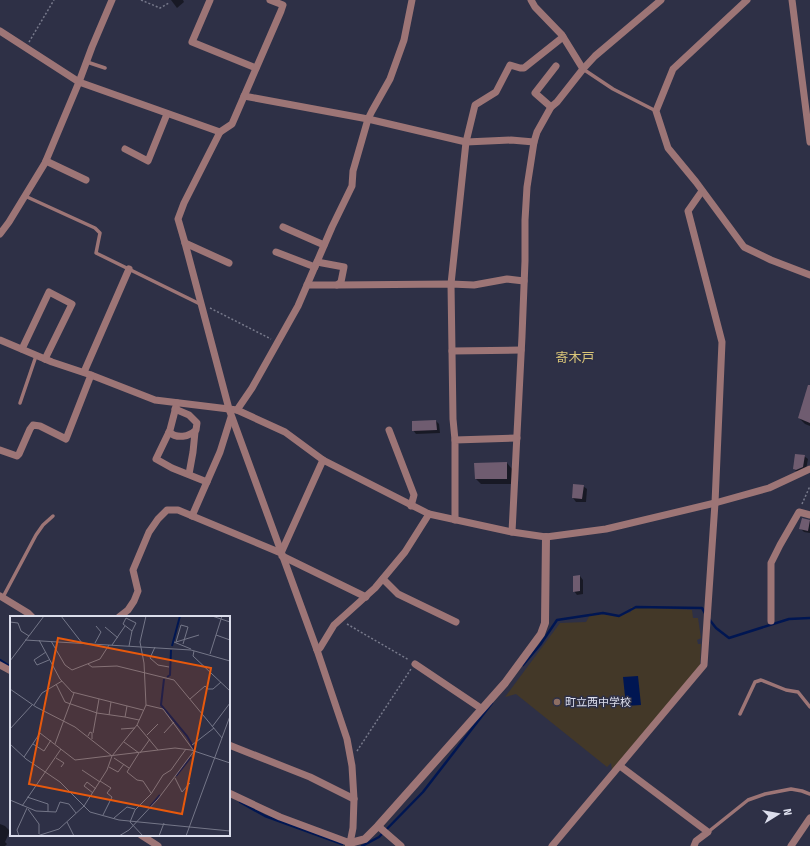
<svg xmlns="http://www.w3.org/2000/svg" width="810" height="846" font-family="'Fira Sans Condensed','Noto Sans JP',sans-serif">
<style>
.education{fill:#433828}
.water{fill:#001652}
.shadow{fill:#0007}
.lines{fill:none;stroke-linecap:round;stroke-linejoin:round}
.stream{stroke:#001652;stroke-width:2.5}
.building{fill:#6f5c70}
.path{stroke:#77798b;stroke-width:1.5;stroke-dasharray:2 2;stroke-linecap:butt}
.service{stroke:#9d7576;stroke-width:3.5}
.minor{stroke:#9d7576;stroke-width:7}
.tertiary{stroke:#9d7576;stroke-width:8}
.education-dot{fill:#8d6e63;stroke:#2e3046;stroke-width:1.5}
.labels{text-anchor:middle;stroke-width:3;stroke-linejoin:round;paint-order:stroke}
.poi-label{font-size:11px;fill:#dcdeec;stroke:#2e3046;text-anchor:start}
.quarter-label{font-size:13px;fill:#dac679;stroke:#2e3046}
.inset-river{fill:none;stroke:#001652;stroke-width:2}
.inset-road{fill:none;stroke:#747688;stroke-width:1}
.view{fill:#e8590c;fill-opacity:0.15;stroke:#e8590c;stroke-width:2}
.inset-edge{fill:none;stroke:#dcdeec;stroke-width:2}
</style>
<rect width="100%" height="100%" fill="#2e3046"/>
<path class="education" d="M631 607 692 610 693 618H698L701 638 697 640 698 644H701L700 666 612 770 611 763 607 767 516 694 505 697 560 623 586 622 591 613H594L618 616 631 612Z"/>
<path class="water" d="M638 676 641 705 626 706 623 677Z"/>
<g class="shadow">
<path d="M171 0H183L184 2 177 8Z"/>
<path d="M810 394V426L805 424 799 418Z"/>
<path d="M436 421 439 424 440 433 416 434 413 430Z"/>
<path d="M804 456 808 459 806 470 797 472 794 469Z"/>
<path d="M507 463 512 469V484H481L476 479Z"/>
<path d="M574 485 583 486 587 489 586 502H576L573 498Z"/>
<path d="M803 519 810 521V533L804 532 801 529Z"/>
<path d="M580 576 583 580V594L577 595 574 591Z"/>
<path d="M0 824 5 826 10 831 5 842 7 844 5 846H0Z"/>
</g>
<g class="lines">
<g class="stream">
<path d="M709 619 716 628 729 638 789 619 810 618"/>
<path d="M0 660 11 667"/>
<path d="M523 665 540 645 557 620 603 613 619 616 636 607 702 608 705 613"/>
<path d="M240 802 265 816 342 844"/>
<path d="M362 846 379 837 423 792 492 703"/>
</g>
</g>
<g class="building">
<path d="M808 385H810V423L798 418Z"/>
<path d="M436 420 437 430 412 431V421Z"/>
<path d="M795 454 805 455 803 467 796 470 793 469Z"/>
<path d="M507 462V479H475L474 463Z"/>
<path d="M573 484 584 485 582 499 572 498Z"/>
<path d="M802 518 810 520 808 531 799 529Z"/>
<path d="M580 575V591L573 592V576Z"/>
</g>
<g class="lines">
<g class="path">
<path d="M141 0 160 8 169 3"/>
<path d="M29 42 54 0"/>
<path d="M210 308 271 339"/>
<path d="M802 504 810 486"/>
<path d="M347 624 409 660"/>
<path d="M357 751 411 669"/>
</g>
<g class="service">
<path d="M87 62 105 68"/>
<path d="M583 69 613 89 656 111"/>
<path d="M25 196 95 228 100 233 96 253 200 304"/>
<path d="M20 403 36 356"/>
<path d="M3 597 36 535 43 525 53 516"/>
<path d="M740 714 755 682 761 680 786 690 798 692 810 707"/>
<path d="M708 832 748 800 765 794 791 789 802 791 810 794"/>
</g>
<g class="minor">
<path d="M210 0 192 42 256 68"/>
<path d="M531 0 535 7 562 35 583 69"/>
<path d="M747 0 673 69 656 111 668 148 696 182 744 247 771 260 810 275"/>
<path d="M792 0 810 142"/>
<path d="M0 31 79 82 220 132"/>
<path d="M244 96 368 119 466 142 511 140 534 142"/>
<path d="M551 107 535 93 556 66"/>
<path d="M125 149 148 161 167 114"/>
<path d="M46 161 86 180"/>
<path d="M283 227 324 245"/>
<path d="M0 234 9 222 45 163 79 82 92 47 112 0"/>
<path d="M185 243 229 263"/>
<path d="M276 252 315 267"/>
<path d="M307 285H337L341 282 344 267 317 262"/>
<path d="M337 285 451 284 474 285 507 279 524 281"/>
<path d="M0 340 52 362 91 375 155 400 237 410 285 432 323 460 429 514 512 532 546 537 606 529 715 503 769 488 810 469"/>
<path d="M22 349 49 292 72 304 45 359"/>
<path d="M452 351 521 350"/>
<path d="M84 372 129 269"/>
<path d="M177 403 170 430 156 459 172 468 207 482"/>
<path d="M237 410 252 388 298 306 332 227 352 186 353 171 368 119 372 111 390 79 404 40 412 0"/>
<path d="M389 430 414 495 411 506"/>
<path d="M169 432C177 439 189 437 196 430L197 423 189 415 175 409"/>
<path d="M455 440 453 419 451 284 466 142 475 105 496 92 510 65 520 68H524L563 37"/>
<path d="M0 450 17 456 19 454 30 429 33 425 40 426 66 439 91 375"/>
<path d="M189 474 193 452 195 432"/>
<path d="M192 516 220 452 231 417"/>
<path d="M455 520V440L517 438"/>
<path d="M512 532 522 336 525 261V220L527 187 534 142 537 132 551 107 557 102 583 69 595 56 661 0"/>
<path d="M282 556 366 597"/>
<path d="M383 579 398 594 456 622"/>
<path d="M0 596 28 613 32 617"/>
<path d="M119 617 128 610 134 601 138 591 133 570 149 532 158 519 167 510H178L281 553 323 460"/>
<path d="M771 621V563L780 545 799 512 810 515"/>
<path d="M317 650 320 648 334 625 375 588 405 552 429 514"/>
<path d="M415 664 482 709"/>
<path d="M0 665 11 671"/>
<path d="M229 745 310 777 354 799"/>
<path d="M620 766 708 832 696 841 694 846"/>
<path d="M229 793 280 817 350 843 353 828 354 799 352 766 347 739 317 650 229 409 185 243 178 219 184 203 220 132 232 124 281 11 283 5 270 0"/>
<path d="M378 826 401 846"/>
<path d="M141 835 158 846"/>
<path d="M552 846 704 665 715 503 722 342 688 211 702 191"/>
<path d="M791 846 810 818"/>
</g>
<path class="tertiary" d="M349 846 350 843 365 839 378 826 505 683 541 634 545 623 546 537"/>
</g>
<circle class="education-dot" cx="557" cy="702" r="4"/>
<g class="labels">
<g class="poi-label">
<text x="565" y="706">町立西中学校</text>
</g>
<g class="quarter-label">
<text x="575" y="362">寄木戸</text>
</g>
</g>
<g transform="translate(10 616)">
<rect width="220" height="220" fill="#2e3046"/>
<path class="inset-river" d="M162 30 170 0M157 61 160 59 161 34M154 63 151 89 177 120 185 134M166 160 181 141M139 192 150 179"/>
<path class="inset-road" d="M51 0 72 27M202 0 220 6M0 6 8 7 11 15 19 20M95 11 108 22M206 19 220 24M15 24 181 34 220 45M29 24 50 63 62 76 133 94M41 25 55 49 62 54 90 43 99 29M164 26 181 33M166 26 171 9 178 11 173 28M166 26 189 19M85 27 91 16 86 10M102 29 115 10M119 30 122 15 113 8 116 2 126 7 122 15M145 31 140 42 148 49 159 51M184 35 183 40 220 75M36 36 24 44 27 49 39 44M200 38 212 0M0 45 34 0M78 48 82 51 107 50 164 64 212 122M46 68 55 86 87 97 115 101M0 73 26 91 65 111 102 140M180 83 195 70 198 73H203L211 66M24 89 32 77 52 65M136 89 153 93 184 135M117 90 115 101 129 104M99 99 101 86M127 109 148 134M202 111 220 87M0 113 22 89M111 113 125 112M83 117 89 83M154 117 164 106M137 119 148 108M78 120 80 116 82 117V123M114 126 129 137 117 156 127 164 133 165 141 177M0 128 16 143 50 166 80 196 109 204 220 215M23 128 34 135 41 124M45 128 64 77M182 129 204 112M130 137 140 123M14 141 30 117 65 144 165 132 181 134 220 147M46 142 54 147 51 151M104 142 119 152M99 151 108 156 114 148M72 154 90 166M165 162 172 176 180 167M90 165 101 172 97 177 102 181 93 199M83 177 74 170 77 166 86 173M17 181 38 188V195M0 184 26 195 46 196 50 186 59 188 66 197M12 190 51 133M18 193 29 208V218M104 202 117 191 125 193M57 206 64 220M9 220 7 214 17 192M27 220 49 213 74 190 97 154 102 140 127 109 136 89 134 47 130 26 136 0M109 220 119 214 148 183 184 135M133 220 120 206 125 194 141 178 153 159 161 154 176 133M149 220 154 207M176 220 220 100"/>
<path class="view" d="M48 22 201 52 172 198 19 168Z"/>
<rect width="220" height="220" class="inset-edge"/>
</g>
<g transform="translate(778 814) rotate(79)" stroke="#2e3046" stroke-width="3" paint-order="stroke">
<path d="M0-3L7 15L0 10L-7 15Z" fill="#dcdeec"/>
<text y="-6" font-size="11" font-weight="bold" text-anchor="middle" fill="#dcdeec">N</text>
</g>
</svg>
